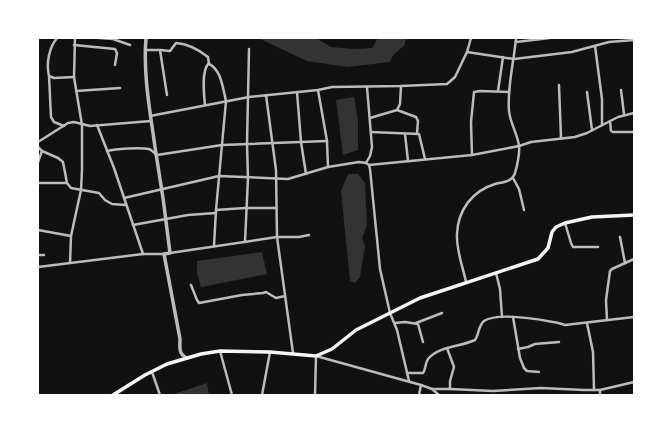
<svg xmlns="http://www.w3.org/2000/svg" width="672" height="433" font-family="Rubik,sans-serif">
<style>
.water{fill:#333}
.lines{fill:none;stroke-linecap:round;stroke-linejoin:round}
.river{stroke:#333;stroke-width:8}
.minor{stroke:#bcbcbc;stroke-width:2.5}
.tertiary{stroke:#bcbcbc;stroke-width:3.5}
.secondary{stroke:#f5f5f5;stroke-width:3.5}
</style>
<rect width="100%" height="100%" fill="#111"/>
<g class="water">
<path d="M258 38H316L331 47 355 49 372 48 378 38H399L390 62 348 67 307 61Z"/>
<path d="M354 97 358 120V150L343 155 336 100Z"/>
<path d="M348 174H358L365 183 367 225 362 238 365 246 360 277 355 283 350 281 341 191Z"/>
<path d="M262 252 267 274 201 287 197 274V261Z"/>
<path d="M207 383 209 395H171Z"/>
</g>
<g class="lines">
<path class="river" d="M387 55 401 43 402 38"/>
<g class="minor">
<path d="M57 38C49 48 46 63 49 76L54 78 74 77"/>
<path d="M99 38 113 39 130 45"/>
<path d="M516 42 550 38"/>
<path d="M74 45 115 49 117 53 115 65"/>
<path d="M595 46 602 99V125"/>
<path d="M145 50H160L167 95"/>
<path d="M160 50 170 51 176 43C189 44 198 49 208 57L209 64C221 69 223 89 226 101L216 210 214 246"/>
<path d="M467 52 514 59 572 52 609 42 634 40"/>
<path d="M49 76 51 117 54 122 64 126"/>
<path d="M559 85 561 138"/>
<path d="M318 90 327 141 328 167"/>
<path d="M621 90 624 114"/>
<path d="M76 91 120 88"/>
<path d="M498 91 503 57"/>
<path d="M297 92 301 142 306 174"/>
<path d="M587 92 592 130"/>
<path d="M266 95 276 170 277 237 293 353"/>
<path d="M205 105C204 95 201 70 209 63"/>
<path d="M397 110 416 117 418 121 417 133"/>
<path d="M150 116 249 97 318 90 332 87 401 86 447 84 455 77 467 52 471 38"/>
<path d="M370 118 397 110 400 104 401 86"/>
<path d="M610 121 611 131 613 132H634"/>
<path d="M97 125 114 168 143 254"/>
<path d="M371 132 419 134 425 159"/>
<path d="M405 134 408 161"/>
<path d="M38 142 68 123 74 122 90 126 151 121"/>
<path d="M38 147 42 151 58 158 63 162 67 183 71 188 99 193 105 200 112 204 126 205"/>
<path d="M107 151C115 149 140 147 149 149 152 150 154 153 157 155L222 145 327 141"/>
<path d="M472 155 471 122 474 92 480 91 509 92"/>
<path d="M38 162 42 151"/>
<path d="M366 163 370 156 372 147 367 87"/>
<path d="M369 165 472 155 519 146 531 142 575 137 587 133 618 117 634 113"/>
<path d="M513 178 519 189 524 210"/>
<path d="M38 183H67"/>
<path d="M124 198 219 176 288 179 328 167 359 162 366 163 369 165 370 169 380 269 390 313 397 330 409 381"/>
<path d="M216 210 245 208H276"/>
<path d="M565 223 571 243 573 247H598"/>
<path d="M133 225 188 215 216 213"/>
<path d="M38 230 71 236"/>
<path d="M620 237 625 263"/>
<path d="M245 242 248 178 247 144 249 49"/>
<path d="M170 253 277 237H299L309 235"/>
<path d="M38 255H44"/>
<path d="M70 263 71 236 81 190 82 170V125L74 77 75 38"/>
<path d="M38 267 143 254H164"/>
<path d="M496 273 500 289 502 317"/>
<path d="M466 282C463 267 456 250 457 234 458 210 472 191 495 184 503 182 512 182 515 173 517 167 520 152 519 146 518 135 510 123 509 111 507 87 514 62 516 38"/>
<path d="M191 285 197 300 199 303 242 295 263 293 266 292 276 298 285 296"/>
<path d="M513 317 520 358 524 368 527 371 539 372"/>
<path d="M607 320 606 300 610 271 612 269 634 259"/>
<path d="M395 323 405 322 418 324 423 342"/>
<path d="M416 323 442 313"/>
<path d="M587 323 593 352 594 390"/>
<path d="M447 348 454 367 450 381V389"/>
<path d="M518 349 528 347 535 344 559 342"/>
<path d="M220 351 232 395"/>
<path d="M152 372 160 395"/>
<path d="M407 373H423C426 369 425 363 428 359 439 346 460 347 475 340 479 335 478 326 484 321 498 312 537 319 553 322 557 322 561 324 565 325L634 317"/>
<path d="M432 389H450L493 391 541 388 584 390H600L634 382"/>
<path d="M600 390V395"/>
<path d="M262 395 270 352"/>
<path d="M315 395 316 356 421 385 432 389 439 395"/>
<path d="M419 395 421 385"/>
</g>
<path class="tertiary" d="M146 38C143 74 150 111 155 147 161 182 166 217 170 253L164 254 180 339C180 347 178 354 187 358"/>
<path class="secondary" d="M113 395 145 375 167 364 201 354 220 351 270 352 316 356 332 349 356 330 420 298 538 259 548 248 552 232 556 227 565 223 592 217 634 215"/>
</g>
<rect width="672" height="433" fill="none" stroke="#ffffff" stroke-width="78"/>
</svg>
